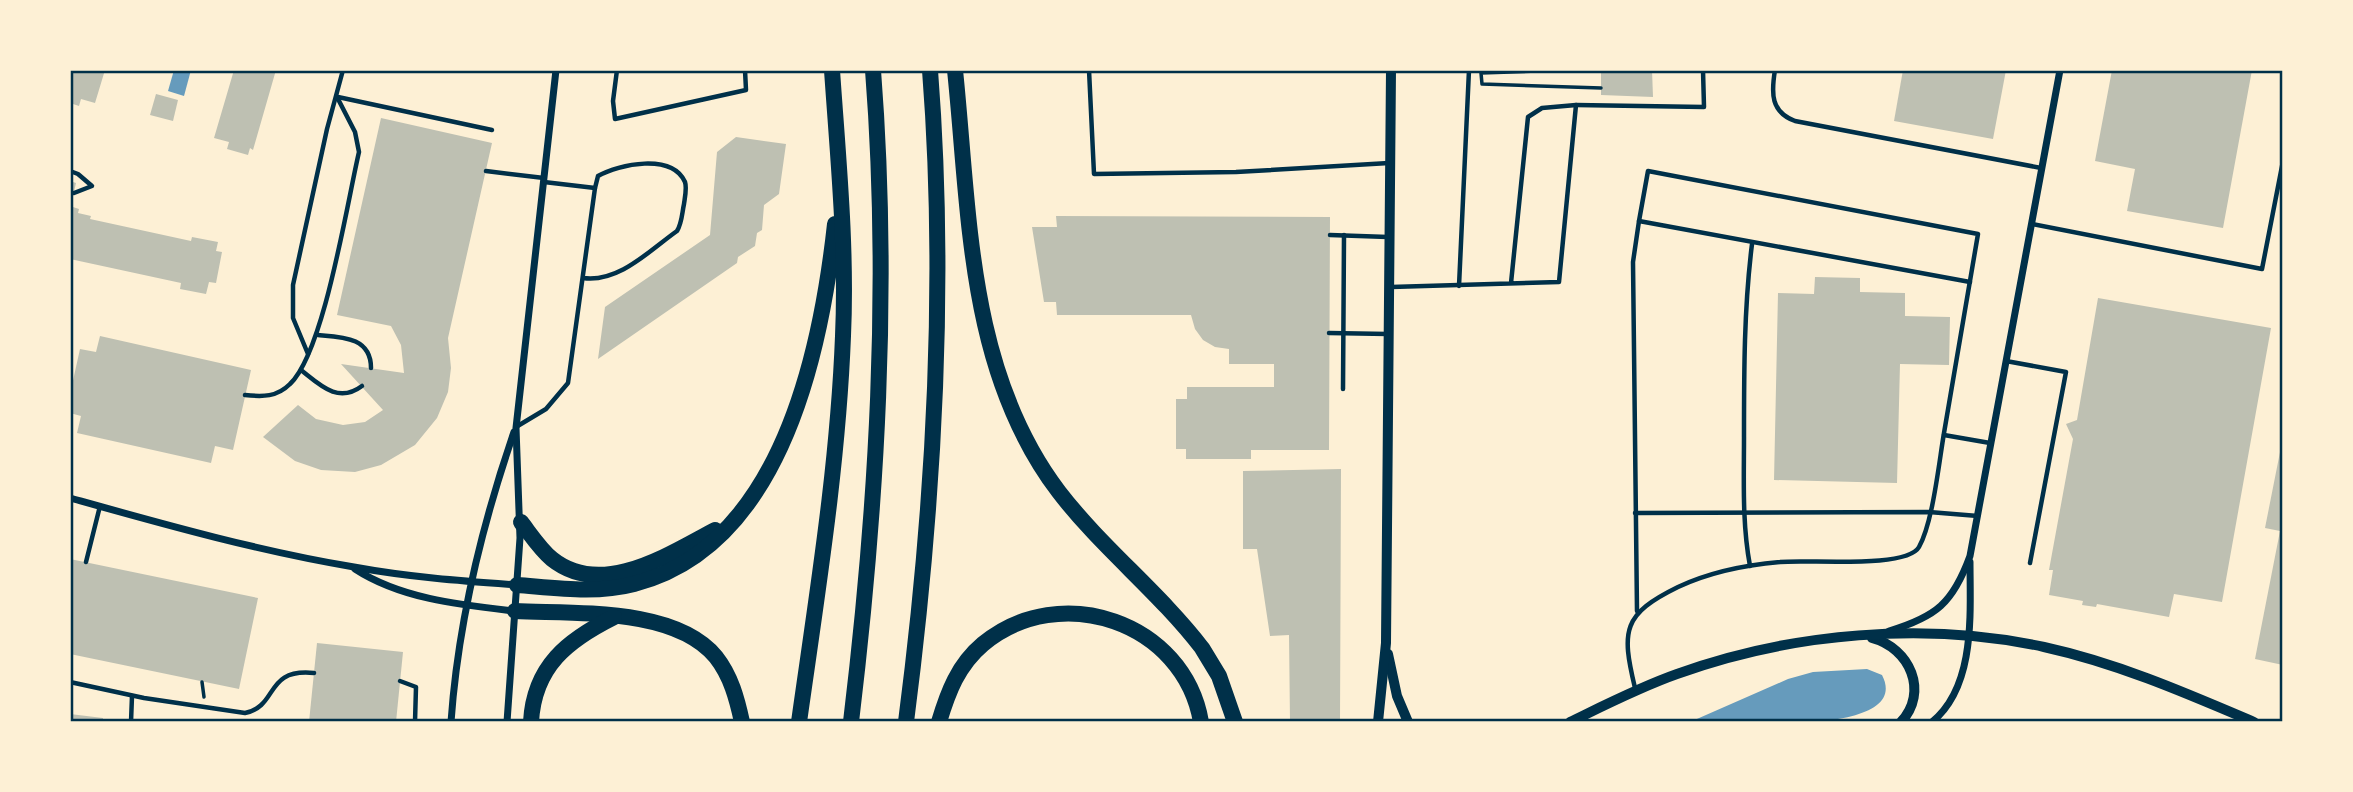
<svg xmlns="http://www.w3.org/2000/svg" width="2353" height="792" font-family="Figtree,sans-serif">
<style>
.water{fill:#669bbc}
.building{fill:#bec0b2}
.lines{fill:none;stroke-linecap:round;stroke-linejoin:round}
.path{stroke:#003049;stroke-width:3.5}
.service{stroke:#003049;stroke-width:4.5}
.minor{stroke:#003049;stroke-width:7}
.tertiary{stroke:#003049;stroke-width:10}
.motorway{stroke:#003049;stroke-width:16}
.neatline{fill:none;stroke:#003049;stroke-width:2.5}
</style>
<rect width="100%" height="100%" fill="#fdf0d5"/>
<g class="water">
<path d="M174 70H191L184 96 168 91Z"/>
<path d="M1867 669 1882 675C1915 739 1721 722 1690 722L1788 679 1813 672Z"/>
</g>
<g class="building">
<path d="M70 70H105L95 103 81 99 79 106 70 103Z"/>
<path d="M234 70H276L253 150 250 148 248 155 227 149 229 142 214 138Z"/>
<path d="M1601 70H1652L1653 97 1601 95Z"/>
<path d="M1903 70H2006L1993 139 1894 121Z"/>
<path d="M2112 70H2252L2223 228 2127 211 2135 169 2095 161Z"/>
<path d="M156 94 178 100 173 121 150 115Z"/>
<path d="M381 118 492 143 448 338 451 368 448 392 437 418 415 445 381 465 355 472 321 470 295 461 263 437 298 405 316 419 343 425 365 422 383 410 341 364 404 373 401 345 391 326 337 315Z"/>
<path d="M736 137 786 144 779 194 764 205 762 230 757 233 755 246 738 257 737 263 598 359 605 307 710 235 717 152Z"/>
<path d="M70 181 76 183 71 205H70Z"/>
<path d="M70 206 79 209 78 213 91 216 90 219 191 241 192 237 218 242 216 251 222 252 216 283 209 282 206 294 180 289 181 283 70 259Z"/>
<path d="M1056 216 1330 217 1329 450H1251V459H1186V449H1176V399H1187V387H1274V364H1229V349L1215 347 1203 340 1195 329 1191 315H1057L1056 302H1044L1032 227H1057Z"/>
<path d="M1815 277 1860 278V292L1905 293V316L1950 317 1949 365 1900 364 1897 483 1774 480 1778 293 1814 294Z"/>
<path d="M2098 298 2271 328 2222 602 2174 594 2169 617 2097 604 2096 607 2082 605 2083 601 2049 595 2053 570H2049L2073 439 2066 424 2077 420Z"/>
<path d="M100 336 251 370 233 450 215 446 211 463 77 433 81 416 70 413V394L80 349 96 352Z"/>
<path d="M2282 442H2283V665L2255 659 2280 531 2265 528Z"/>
<path d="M1341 469 1340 722H1290L1289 635 1270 636 1257 549H1243V471Z"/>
<path d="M70 559 258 598 239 689 70 654Z"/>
<path d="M317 643 403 652 396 722H309Z"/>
<path d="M70 714 103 718V722H70Z"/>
</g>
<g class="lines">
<g class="path">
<path d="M1565 70 1481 73 1482 84 1601 88"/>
<path d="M202 682 204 697"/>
</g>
<g class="service">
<path d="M617 70 613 101 615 119 746 90 745 70"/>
<path d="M1089 70 1094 174 1236 172 1389 163"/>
<path d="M1775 70C1771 94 1771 112 1795 121L2041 168"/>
<path d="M338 97 492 130"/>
<path d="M1576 105 1704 107 1703 70"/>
<path d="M70 171 78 174 92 186 74 193"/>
<path d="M486 171 544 178"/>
<path d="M544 182 595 188"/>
<path d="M2032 224 2262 269 2283 161"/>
<path d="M1330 235 1388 237"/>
<path d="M1459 286 1469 70"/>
<path d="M1391 287 1559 282 1576 105 1542 108 1528 117 1511 283"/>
<path d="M1329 333 1388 334"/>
<path d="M318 335C342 337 371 337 371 368"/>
<path d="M308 354 293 318V285L327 129 343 70"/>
<path d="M2006 361 2066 372 2030 563"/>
<path d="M301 370C320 385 338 404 362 386"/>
<path d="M1343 389 1344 235"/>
<path d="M245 395C263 397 277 397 290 384 324 352 347 203 359 152L355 132 337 97"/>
<path d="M516 427 546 409 568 383 595 188 598 176C619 164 672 153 685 182 687 188 685 197 684 204 682 213 682 223 677 231 650 250 619 283 583 278"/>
<path d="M1944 435 1990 443"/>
<path d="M1635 513 1929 512 1978 516"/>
<path d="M86 562 100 506"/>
<path d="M1750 566C1742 523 1744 481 1744 437 1744 372 1744 308 1752 244"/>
<path d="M1637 611 1633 262 1639 221 1970 282"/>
<path d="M400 681 416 687 415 722"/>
<path d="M70 682 144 698 245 713C279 706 264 668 314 673"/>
<path d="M1635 688C1621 630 1623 614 1678 587 1710 572 1745 565 1780 562 1807 559 1907 569 1919 547 1933 522 1939 462 1944 433 1955 367 1967 301 1978 234L1648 171 1639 221"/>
<path d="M131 722 132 696"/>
</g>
<g class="minor">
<path d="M70 498C163 524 258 551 354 567 408 577 462 581 517 585"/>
<path d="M355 569C401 599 461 605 514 611"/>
<path d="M1889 631C1936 617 1953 603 1970 556L2060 70"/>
<path d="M451 722C458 623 482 525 514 432"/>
<path d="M507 722 520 538 516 428 556 70"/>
<path d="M1932 722C1976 686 1970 613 1970 562"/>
</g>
<g class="tertiary">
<path d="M1872 638C1910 648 1929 692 1901 722"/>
<path d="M1388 654 1397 696 1408 722"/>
<path d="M1378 722 1386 643 1391 70"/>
<path d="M1570 722C1605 705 1640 687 1677 674 1790 633 1926 621 2044 647 2117 663 2186 693 2254 722"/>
</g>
<g class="motorway">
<path d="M955 70C970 214 967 371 1059 492 1102 548 1159 592 1202 648L1219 676 1235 722"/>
<path d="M521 522C531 535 540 549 552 559 602 599 669 554 715 530"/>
<path d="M517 585C556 588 596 594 634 584 781 546 821 352 835 224"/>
<path d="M515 611C574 614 675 607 716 657 731 676 737 699 742 722"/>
<path d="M531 722C534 666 568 640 614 617"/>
<path d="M799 722C817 594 838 466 843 336 847 247 838 158 832 70"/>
<path d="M851 722C877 506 890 288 873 70"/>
<path d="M906 722C934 506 947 288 930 70"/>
<path d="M939 722C948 692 958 665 983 644 1060 580 1184 622 1201 722"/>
</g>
</g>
<rect width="2353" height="792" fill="none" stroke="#fdf0d5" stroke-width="144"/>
<rect x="72" y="72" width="2209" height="648" class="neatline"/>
</svg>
